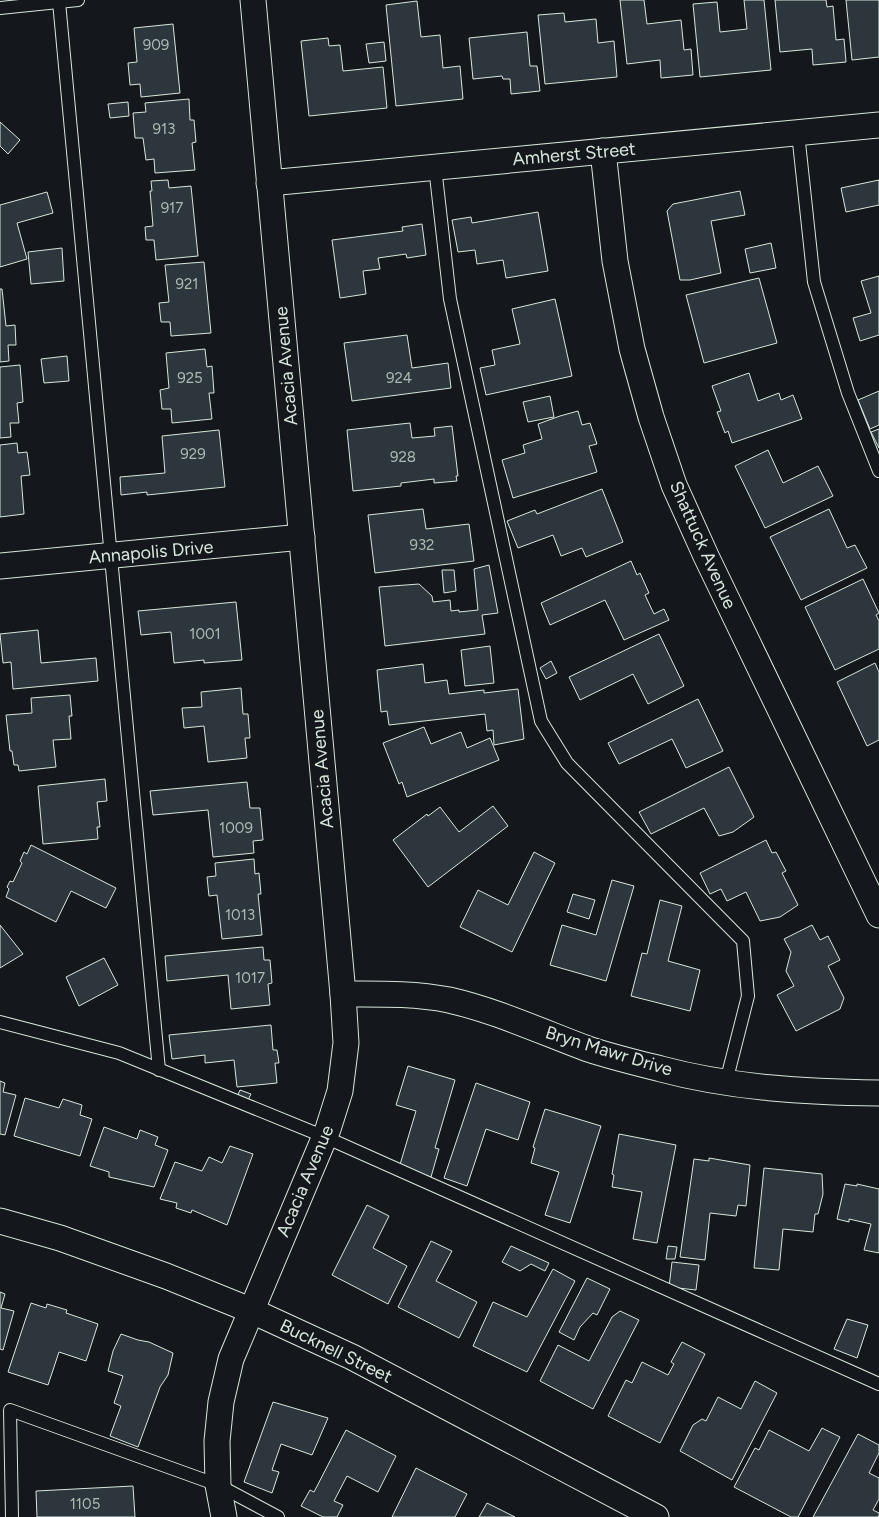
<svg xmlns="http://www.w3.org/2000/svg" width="879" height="1517" font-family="Figtree,sans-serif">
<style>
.building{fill:#2c363c;stroke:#d8e6dc}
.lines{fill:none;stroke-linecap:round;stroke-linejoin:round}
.service-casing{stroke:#d8e6dc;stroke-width:14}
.minor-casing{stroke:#d8e6dc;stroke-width:27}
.service{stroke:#14181c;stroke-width:12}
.minor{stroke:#14181c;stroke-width:25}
.labels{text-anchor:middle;stroke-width:4;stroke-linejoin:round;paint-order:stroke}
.number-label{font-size:15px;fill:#adbab4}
.street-label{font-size:18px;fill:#d8e6dc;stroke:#14181c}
</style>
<rect width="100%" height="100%" fill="#14181c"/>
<g class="building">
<path d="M620 0H644L647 24 681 20 684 50 691 49 693 75 661 78 660 60 627 64Z"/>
<path d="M744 0H764L771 70 700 77 693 4 717 2 720 32 747 29Z"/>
<path d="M775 0H826L827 7 833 6 836 40 844 39 846 62 813 65 812 49 780 52Z"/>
<path d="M846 0H879V57L852 60Z"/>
<path d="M417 1 421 37 440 35 443 68 460 66 463 99 396 106 386 5Z"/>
<path d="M564 13 565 22 596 19 598 43 614 41 617 77 545 84 538 15Z"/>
<path d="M173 24 180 93 141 97 140 84 130 85 128 63 137 62 134 28Z"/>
<path d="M527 32 530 66H537L540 91 511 94 510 79H503L502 76 473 79 469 38Z"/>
<path d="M328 38 329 46 340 45 343 71 383 67 387 108 309 116 301 41Z"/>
<path d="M384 42 386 61 369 63 366 44Z"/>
<path d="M189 99 190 120H194L196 142 192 143 195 170 155 173 154 159 146 160 143 138H135L133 113 146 112 145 103Z"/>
<path d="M128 102 129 116 110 118 108 104Z"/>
<path d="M0 122 20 140 8 154 0 146Z"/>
<path d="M168 180 169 188 191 186 198 256 156 260 154 240H146L145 227 153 226 150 191H152L151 181Z"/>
<path d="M879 180V205L846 212 841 188Z"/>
<path d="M740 191 745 215 711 221 721 273 690 280H680L667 211 673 204Z"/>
<path d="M47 192 53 213 17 223 27 259 0 267V205Z"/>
<path d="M538 212 548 271 506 278 503 260 477 264 475 250 458 252 452 220 471 217 472 223Z"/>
<path d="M422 224 426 255 407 258 406 254 378 258 380 269 363 271 366 294 340 298 332 240 403 231 402 227Z"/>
<path d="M771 243 776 268 750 273 745 249Z"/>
<path d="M62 248 64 281 31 284 28 252Z"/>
<path d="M204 262 211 333 171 336 170 322H161L159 303 169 302 165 265Z"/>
<path d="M879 276V335L860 341 853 318 871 313 861 281Z"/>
<path d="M759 278 777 343 704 363 686 295Z"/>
<path d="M0 289H2L6 326 15 325 16 345H8L9 361 0 362Z"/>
<path d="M555 299 572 376 486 395 480 368 495 365 492 350 520 344 512 309Z"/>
<path d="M407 335 412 368 448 363 451 388 352 401 344 343Z"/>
<path d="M205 349 207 367 212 366 214 393H209L212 419 172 423 171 409H162L160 390 169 388 166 353Z"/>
<path d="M67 356 69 381 44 383 41 359Z"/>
<path d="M20 365 23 402 17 403 19 423H10L11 437 0 438V367Z"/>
<path d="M749 373 758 401 779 393 781 400 793 395 802 419 732 443 728 431 725 433 717 412 721 411 712 386Z"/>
<path d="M879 391V425L870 429 858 400Z"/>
<path d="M550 396 554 417 528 422 523 402Z"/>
<path d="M578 411 582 425 590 423 597 444 589 446 597 472 513 498 502 460 525 453 523 445 542 439 538 424 560 416Z"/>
<path d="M410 423 412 438 435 436 434 428 452 426 458 476H456L457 481 434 483V479L401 483V486L353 491 347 430Z"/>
<path d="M879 429V448L871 432Z"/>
<path d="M219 430 225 487 147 495V492L121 495 120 477 165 473 162 436Z"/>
<path d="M17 443 18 453 27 452 30 475 21 476 24 514 0 517V445Z"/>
<path d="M768 450 783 483 818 466 833 496 765 528 735 466Z"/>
<path d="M602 489 623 542 586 557 582 548 561 556 553 535 518 548 507 521 535 510 537 514Z"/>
<path d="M423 509 426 529 469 524 474 561 375 573 368 515Z"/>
<path d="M829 509 847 548 855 545 867 568 801 600 770 537Z"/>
<path d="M631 561 637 575 640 573 649 593 645 595 654 614 664 609 669 620 624 640 605 600 550 625 541 603Z"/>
<path d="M489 565 498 613 482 615 485 634 385 646 379 587 419 584 432 596 433 602 450 600 451 611 459 610V612L478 610 474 569Z"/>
<path d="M442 570H454L456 591 444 593Z"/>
<path d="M863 579 879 613 876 615 879 621V649L835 670 805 607Z"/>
<path d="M236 602 242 660 204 663V660L174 663 171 632 141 635 138 611Z"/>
<path d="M38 630 41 663 96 658 98 681 13 689 11 662 3 663 0 634Z"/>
<path d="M659 634 684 686 648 704 633 674 580 700 569 677Z"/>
<path d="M490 646 494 683 465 686 461 650Z"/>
<path d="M551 661 557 673 546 679 540 668Z"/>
<path d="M875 663 879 672V740L867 746 837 682Z"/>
<path d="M423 664 425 683 447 680 449 694 484 690V693L518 689 524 739 494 745 493 730 487 731 485 714 389 725 387 711 381 712 377 670Z"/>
<path d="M241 688 243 714H248L250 738H245L247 758 208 762 204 726 184 728 182 708 202 707 201 692Z"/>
<path d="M70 695 72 716H69L71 739 53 740 56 767 19 771 18 765H14L12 751H10L6 715 32 713 31 698Z"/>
<path d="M698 699 723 751 686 768 672 739 619 764 608 743Z"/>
<path d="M424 727 431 744 461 732 467 748 490 738 499 760 407 797 402 782 399 784 383 743Z"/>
<path d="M729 767 754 817 733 832 719 836 704 808 651 834 639 812Z"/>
<path d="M105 779 107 801 97 802 100 827H97L98 839 43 844 38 786Z"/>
<path d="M247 782 250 808H260L263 840 253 841 254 853 213 857 208 810 153 815 150 791Z"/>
<path d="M493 806 508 826 428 887 393 840 427 814 428 816 440 807 459 832Z"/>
<path d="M766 840 772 853 776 852 786 871 782 873 798 905 780 917 760 921 746 892 727 901 721 889 710 894 700 873Z"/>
<path d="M31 845 116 888 106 908 71 891 56 922 6 897 9 889 7 887 10 881 13 882 22 863 20 861 24 852 27 854Z"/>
<path d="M534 852 555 863 512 952 460 927 478 890 508 905Z"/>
<path d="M254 859 255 874 259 873 261 894H258L262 935 222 939 217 895 209 896 207 877 216 876 215 863Z"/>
<path d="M612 880 634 886 606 981 550 965 562 925 596 935Z"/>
<path d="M573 894 595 900 589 919 567 912Z"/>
<path d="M660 900 682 906 668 961 700 970 690 1011 631 996 642 953 647 954Z"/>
<path d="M0 925 23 954 0 968Z"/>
<path d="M812 925 820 940 828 936 840 960 828 966 844 998 840 1009 796 1031 777 995 794 986 786 971 791 952 784 939Z"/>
<path d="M263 947 264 960H270L272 983 268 984 270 1005 231 1009 228 975 167 981 165 956Z"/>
<path d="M104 958 118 985 79 1006 66 977Z"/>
<path d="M271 1025 273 1050H277L279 1063H275L277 1083 237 1087 234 1060 205 1063V1055L172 1059 169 1035Z"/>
<path d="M408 1066 455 1080 435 1148 439 1149 431 1177 399 1168 416 1111 396 1105Z"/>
<path d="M0 1081 5 1083 3 1092 16 1095 5 1135 0 1134Z"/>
<path d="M476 1083 530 1102 518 1140 486 1129 467 1186 444 1178Z"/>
<path d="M240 1090 251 1094 246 1104 236 1099Z"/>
<path d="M25 1098 59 1108 63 1099 82 1105 80 1115 92 1119 80 1156 14 1136Z"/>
<path d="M545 1109 601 1126 570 1223 545 1215 559 1172 531 1163 535 1148 533 1147Z"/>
<path d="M104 1127 137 1139 140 1130 158 1137 155 1145 168 1150 154 1187 109 1177V1172L90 1166Z"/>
<path d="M619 1134 676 1145 657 1243 633 1239 642 1192 612 1187 614 1175 612 1174Z"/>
<path d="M230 1146 253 1154 227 1225 192 1210 191 1213 176 1208 177 1203 160 1199 175 1162 202 1171 209 1157 222 1163Z"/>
<path d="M709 1158 750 1165 746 1206 738 1205 736 1216 710 1213 705 1260 680 1257 694 1159 709 1161Z"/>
<path d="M764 1168 822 1174 823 1194 818 1214H815L813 1232 783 1229 779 1270 754 1268Z"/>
<path d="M845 1184 857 1186V1184L879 1189V1253L864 1250 871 1224 849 1219V1222L837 1219Z"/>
<path d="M367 1205 389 1216 373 1248 407 1266 388 1304 332 1275Z"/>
<path d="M431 1241 452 1251 436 1281 477 1302 459 1338 398 1307Z"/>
<path d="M511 1246 549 1263 545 1271 531 1264 520 1271 502 1262Z"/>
<path d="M668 1246 677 1247 675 1259H666Z"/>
<path d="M672 1262 699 1265 696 1290 669 1287Z"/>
<path d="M553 1269 575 1281 527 1372 473 1346 493 1302 527 1317Z"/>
<path d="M587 1278 610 1289 597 1315 593 1313 580 1327 574 1340 559 1332Z"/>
<path d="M0 1292 5 1294 1 1308 14 1311 3 1350 0 1349Z"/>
<path d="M31 1303 46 1308 47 1304 67 1310 66 1313 98 1324 86 1361 59 1352 48 1385 8 1372Z"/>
<path d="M620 1311 639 1320 593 1409 540 1381 558 1345 589 1361 612 1317Z"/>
<path d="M847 1319 868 1325 857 1358 834 1349Z"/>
<path d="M121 1334 138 1340 149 1342 173 1353 168 1375 160 1387 138 1447 110 1436 121 1406 114 1403 123 1376 108 1371 113 1351Z"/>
<path d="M682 1342 705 1354 660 1443 608 1416 626 1380 632 1383 642 1362 668 1375 674 1364 671 1362Z"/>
<path d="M755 1381 777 1393 732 1480 680 1451 693 1425 702 1419 706 1421 718 1397 741 1409Z"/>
<path d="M273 1402 328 1418 312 1455 281 1444 272 1470 279 1472 272 1493 244 1482Z"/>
<path d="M822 1428 840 1437 798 1517H791L734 1487 755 1448 759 1450 769 1430 809 1451Z"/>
<path d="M346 1430 396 1456 378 1492 347 1476 334 1501 343 1505 337 1517H323L301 1506 310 1490 314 1492Z"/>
<path d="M858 1434 879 1445V1453L869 1473 879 1478V1499L873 1510 879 1513V1516L878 1517H813Z"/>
<path d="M416 1468 467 1494 455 1517H392Z"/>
<path d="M133 1486 135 1517H37L36 1491Z"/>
<path d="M487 1503 515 1517H479Z"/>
</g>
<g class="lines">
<defs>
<g id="service">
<path d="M59 2 159 1070"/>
<path d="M0 8 78 0"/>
<path d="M798 133 814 282 848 393 879 471"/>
<path d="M435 167 450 299 541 721 567 763 743 941 748 996 726 1082"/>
<path d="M0 1022 119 1053 325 1137 879 1384"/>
<path d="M12 1517 10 1410 218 1485 278 1517"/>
</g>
<g id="minor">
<path d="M603 151 615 261 632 349 651 417 674 485 706 556 879 915"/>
<path d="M269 183 879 125"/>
<path d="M0 566 302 537"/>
<path d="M343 994C378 994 414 993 449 1000 497 1011 542 1032 588 1049 612 1057 637 1063 661 1069 732 1088 806 1092 879 1093"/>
<path d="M0 1221 60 1238 166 1276 250 1310 352 1357 656 1517"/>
<path d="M224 1517 218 1485 217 1441 221 1402 231 1359 328 1129 340 1091 346 1043 343 994 253 0"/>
</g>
</defs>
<use href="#service" class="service-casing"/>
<use href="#minor" class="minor-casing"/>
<use href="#service" class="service"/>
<use href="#minor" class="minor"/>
</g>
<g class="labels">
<g class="number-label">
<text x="156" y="50">909</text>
<text x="164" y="134">913</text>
<text x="172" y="213">917</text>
<text x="187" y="289">921</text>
<text x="190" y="383">925</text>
<text x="399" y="383">924</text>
<text x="193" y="459">929</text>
<text x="403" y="462">928</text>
<text x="422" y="550">932</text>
<text x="205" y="639">1001</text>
<text x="236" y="833">1009</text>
<text x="240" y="920">1013</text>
<text x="250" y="983">1017</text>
<text x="85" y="1509">1105</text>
</g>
<g class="street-label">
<text transform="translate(574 154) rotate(-5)" y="6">Amherst Street</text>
<text transform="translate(286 366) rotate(-95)" y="6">Acacia Avenue</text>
<text transform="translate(703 545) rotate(66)" y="6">Shattuck Avenue</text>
<text transform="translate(151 552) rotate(-5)" y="6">Annapolis Drive</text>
<text transform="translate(322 769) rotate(-95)" y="6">Acacia Avenue</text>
<text transform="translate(609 1051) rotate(17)" y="6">Bryn Mawr Drive</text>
<text transform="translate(305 1181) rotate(-67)" y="6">Acacia Avenue</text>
<text transform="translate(336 1351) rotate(26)" y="6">Bucknell Street</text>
</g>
</g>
</svg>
